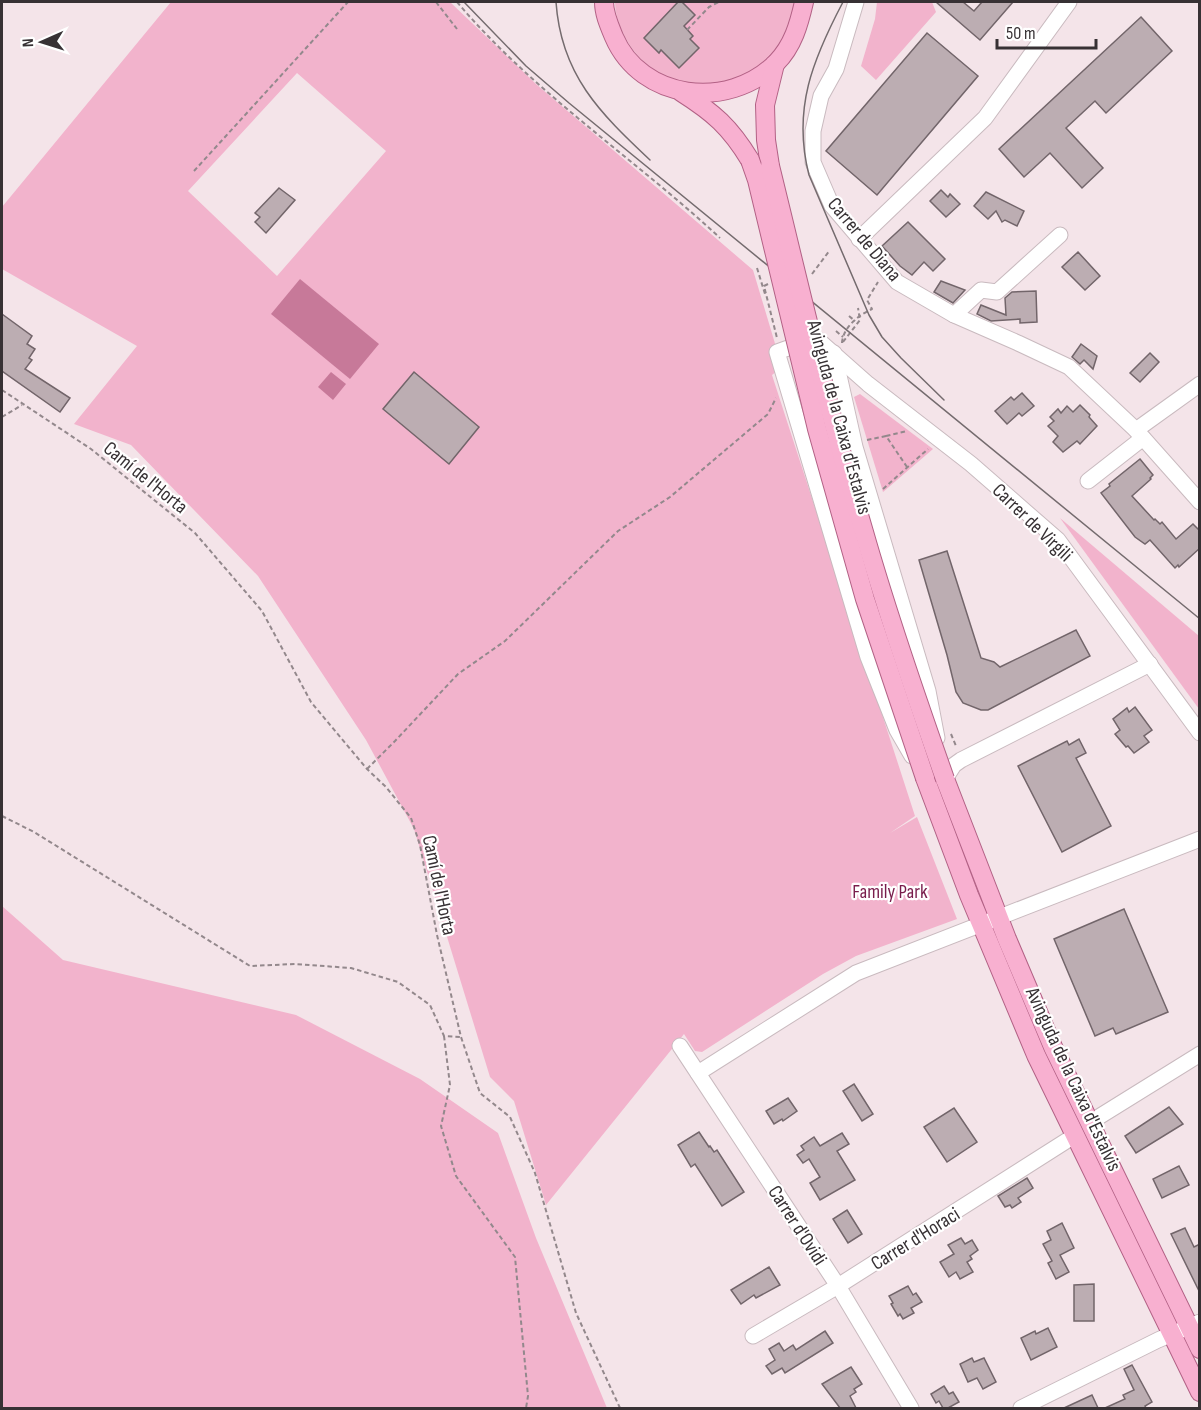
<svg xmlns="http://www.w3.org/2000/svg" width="1201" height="1410" font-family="'Sofia Sans Condensed',sans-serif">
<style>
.green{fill:#f2b3cc;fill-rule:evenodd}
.water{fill:#c77999}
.building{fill:#bcadb2;stroke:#72656a;stroke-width:1.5}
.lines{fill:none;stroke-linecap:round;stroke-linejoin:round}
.minor-casing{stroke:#c9babf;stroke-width:17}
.major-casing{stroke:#b26185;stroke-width:20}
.path{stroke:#93888c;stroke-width:2;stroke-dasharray:4.5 3;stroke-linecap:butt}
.minor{stroke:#fff;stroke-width:15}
.major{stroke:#f8b0d0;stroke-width:18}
.tram{stroke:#746b6e;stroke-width:1.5}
.major-bridge-casing{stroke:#b26185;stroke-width:20;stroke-linecap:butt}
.major-bridge{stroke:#f8b0d0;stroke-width:18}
.labels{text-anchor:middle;stroke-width:4.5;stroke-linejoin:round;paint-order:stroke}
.street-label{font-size:20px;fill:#373134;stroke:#fff}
.park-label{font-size:20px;fill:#791d4c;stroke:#fff}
</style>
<rect width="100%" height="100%" fill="#f4e4e9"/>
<g class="green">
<path d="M171 2H450L536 84 753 270 782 367 772 375 915 816 890 833 917 817 957 919 856 956 823 974 702 1052 695 1051 684 1034 546 1205 514 1101 490 1077 414 829 366 740 258 576 131 445 74 424 137 346 2 269V207ZM297 73 386 151 277 276 188 191Z"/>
<path d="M615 2H794V3C791 17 788 30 781 43 751 95 677 98 638 56 625 41 615 21 615 2Z"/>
<path d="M877 2H932L936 12 876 80 861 66 875 19Z"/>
<path d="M860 394 933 449 883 492 854 397Z"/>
<path d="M1060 518 1199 636V709Z"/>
<path d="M2 906 63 960 296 1015 420 1079 498 1133 536 1238 607 1408H2Z"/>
</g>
<g class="water">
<path d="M300 279 379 344 350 379 271 314Z"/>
<path d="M331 372 346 384 333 400 318 387Z"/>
</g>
<g class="building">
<path d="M678 2H682L695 15 684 26 693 36 690 39 699 48 679 68 661 50 659 53 644 38Z"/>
<path d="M936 2H963L974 11 982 2H1013L980 40Z"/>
<path d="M1141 17 1172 51 1106 113 1095 101 1066 128 1103 168 1082 188 1050 153 1024 177 999 149Z"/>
<path d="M927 33 978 76 877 195 826 151Z"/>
<path d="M279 188 295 200 266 233 255 222 260 217 255 213Z"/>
<path d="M941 190 948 197 950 194 960 204 946 217 930 201Z"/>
<path d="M986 192 1024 211 1017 226 1005 220 1002 222 996 211 988 219 974 206Z"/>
<path d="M908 222 945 259 933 271 924 262 912 275 900 266 882 246Z"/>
<path d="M1078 252 1100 276 1085 290 1062 267Z"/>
<path d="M941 281 965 290 953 303 934 292Z"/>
<path d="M1036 291 1037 322 1020 323V319L991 321 977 314 981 305 1006 315 1005 298 1012 292Z"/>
<path d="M2 314 32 336 27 344 35 349 29 358 32 360 25 369 70 398 60 412 2 371Z"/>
<path d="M1081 344 1097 356 1093 369 1084 360 1080 364 1072 357Z"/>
<path d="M1150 353 1159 362 1140 382 1130 373Z"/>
<path d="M414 372 479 427 449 464 383 409Z"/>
<path d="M1022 393 1034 406 1022 416 1019 413 1007 424 995 411 1011 397 1014 400Z"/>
<path d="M1080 405 1090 415 1089 417 1097 426 1080 444 1077 441 1063 452 1053 442 1058 436 1048 426 1054 421 1050 417 1058 409 1061 413 1067 406 1073 412Z"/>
<path d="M1140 459 1153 475 1150 478 1151 479 1132 496 1154 520 1155 519 1160 524 1162 522 1176 539 1193 524 1200 531V548L1179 567 1178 565 1175 568 1150 540 1145 544 1135 537 1101 493 1110 486 1109 484Z"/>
<path d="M947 551 981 658 994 662 1000 667 1076 630 1090 656 988 710H981L963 703 956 692 947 655 919 560Z"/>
<path d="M1135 707 1152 730 1144 736 1149 742 1134 753 1128 746 1126 747 1115 734 1120 730 1113 719 1127 708 1129 712Z"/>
<path d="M1079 739 1086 753 1076 758 1111 826 1062 852 1018 766 1067 741 1069 745Z"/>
<path d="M1124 909 1168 1012 1116 1034 1113 1028 1095 1036 1054 939Z"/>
<path d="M854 1084 873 1114 862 1121 843 1091Z"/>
<path d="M788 1098 797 1111 783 1121 782 1119 774 1124 766 1111Z"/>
<path d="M1169 1107 1183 1124 1136 1153 1125 1136Z"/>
<path d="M954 1108 977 1142 947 1162 924 1127Z"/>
<path d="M699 1132 709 1147 710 1146 714 1152 717 1150 744 1192 722 1206 695 1164 691 1167 678 1145Z"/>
<path d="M842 1133 849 1144 837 1151 855 1180 820 1200 810 1183 820 1177 809 1159 803 1163 797 1155 804 1150 801 1146 814 1137 820 1146Z"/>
<path d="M1179 1166 1189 1185 1162 1198 1153 1179Z"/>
<path d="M1027 1178 1033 1188 1018 1198 1021 1202 1012 1208 1010 1205 1005 1207 998 1196Z"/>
<path d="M847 1210 862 1234 848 1243 833 1219Z"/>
<path d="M1062 1223 1074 1248 1060 1255 1069 1272 1056 1279 1048 1263 1052 1261 1043 1244 1051 1240 1047 1231Z"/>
<path d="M1185 1228 1194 1247 1200 1244V1293L1171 1234Z"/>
<path d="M961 1238 965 1244 972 1240 978 1250 970 1256 972 1259 967 1262 973 1272 960 1279 956 1272 949 1277 940 1262 954 1254 948 1245Z"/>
<path d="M769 1267 780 1285 756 1298 754 1295 741 1304 731 1290Z"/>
<path d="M1094 1284V1321H1074V1285Z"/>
<path d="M908 1286 913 1295 916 1293 922 1302 911 1308 914 1313 903 1319 900 1314 898 1316 891 1304 893 1303 889 1296Z"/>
<path d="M1048 1328 1057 1347 1031 1360 1021 1338 1035 1331 1036 1334Z"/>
<path d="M825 1331 833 1343 785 1373 782 1368 772 1374 766 1366 775 1360 769 1349 779 1343 784 1351 793 1345 796 1350Z"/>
<path d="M972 1358 974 1362 984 1358 996 1382 983 1389 977 1378 968 1382 960 1364Z"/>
<path d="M1132 1365 1152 1402 1145 1406 1146 1408H1105L1125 1399 1123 1395 1134 1390 1124 1369Z"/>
<path d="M851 1367 862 1384 854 1389 856 1392 850 1396 856 1408H840L822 1384Z"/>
<path d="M944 1386 949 1394 953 1392 959 1402 948 1408H943L939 1401 936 1403 931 1394Z"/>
<path d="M1092 1395 1098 1408H1064Z"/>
</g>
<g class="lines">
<defs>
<g id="minor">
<path d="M856 2 836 69 821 96 813 131V162L832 206 897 282 954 315 1018 343 1069 367 1136 430 1200 502"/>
<path d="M859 239 985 118 1069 2"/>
<path d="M954 315 981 290 997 292 1060 235"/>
<path d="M834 353 855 447 928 691 937 738"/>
<path d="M1136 430 1200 384"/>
<path d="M1088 481 1143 438"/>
<path d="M912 756 897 730 868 657 777 352 816 338 868 384 971 464 1058 540 1200 733"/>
<path d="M945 779 954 765 961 760 1150 664"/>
<path d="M680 1046 838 1286 911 1408"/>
<path d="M698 1073 856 973 1200 839"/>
<path d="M1089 1123 1200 1054"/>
<path d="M753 1336 838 1286 1074 1136"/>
<path d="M1021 1408 1158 1340 1200 1322"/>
</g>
<g id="major">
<path d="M604 2C604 14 609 25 614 37 641 100 728 111 776 63 793 46 799 24 804 2"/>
<path d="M681 92C714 113 730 127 750 160"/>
<path d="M770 166 766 140 765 105 775 64"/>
<path d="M925 778 969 895 1036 1055 1200 1392"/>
<path d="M945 779 1007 939 1053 1047 1200 1349"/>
</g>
</defs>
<use href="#minor" class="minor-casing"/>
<use href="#major" class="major-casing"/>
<g class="path">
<path d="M436 2 457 29"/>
<path d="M457 2C533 92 634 158 720 238"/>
<path d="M687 30 709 7 719 2"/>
<path d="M194 171 348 2"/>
<path d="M757 268 765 294"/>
<path d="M812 274 830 250"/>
<path d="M768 284 764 286 777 338"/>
<path d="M849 316 855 321"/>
<path d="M836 331 843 337"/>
<path d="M843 342 860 320 858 308"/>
<path d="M842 343C843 327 859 315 872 309L867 300 878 282"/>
<path d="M2 390 91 449 195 533 262 611 311 702 367 769 386 787 411 818 420 845 437 935 461 1037 480 1093 510 1117 535 1173 576 1313 620 1408"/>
<path d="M2 417 22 405"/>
<path d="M886 436 907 431"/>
<path d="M867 440 886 436 907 467"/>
<path d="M883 489 928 449"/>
<path d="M951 734 956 746"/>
<path d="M367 769 395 741 458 674 505 641 618 531 670 497 768 414 776 398"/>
<path d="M2 816 34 832 250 966 295 964 351 968 398 982 430 1005 444 1036 461 1037"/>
<path d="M444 1036 450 1085 441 1126 456 1176 515 1257 528 1396 526 1408"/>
</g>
<use href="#minor" class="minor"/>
<use href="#major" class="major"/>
<g class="tram">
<path d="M464 2 526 66 569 103 1200 619"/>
<path d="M556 2C561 75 600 113 650 160"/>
<path d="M843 2C813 59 792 109 809 175L869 315 882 337 901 358 944 400"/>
</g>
<defs>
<g id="major-bridge">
<path d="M750 160 757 180 817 429 865 599 925 778"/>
<path d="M770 166C800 288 828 411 864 532 888 616 916 697 945 779"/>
</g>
</defs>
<use href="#major-bridge" class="major-bridge-casing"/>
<use href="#major-bridge" class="major-bridge"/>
</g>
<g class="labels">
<g class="street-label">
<text transform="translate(865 239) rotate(50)" y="7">Carrer de Diana</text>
<text transform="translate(840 417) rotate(75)" y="7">Avinguda de la Caixa d'Estalvis</text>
<text transform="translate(146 477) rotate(39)" y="7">Camí de l'Horta</text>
<text transform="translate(1033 522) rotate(44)" y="7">Carrer de Virgili</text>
<text transform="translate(440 885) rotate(78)" y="7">Camí de l'Horta</text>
<text transform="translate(1074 1079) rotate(65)" y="7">Avinguda de la Caixa d'Estalvis</text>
<text transform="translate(798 1225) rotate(57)" y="7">Carrer d'Ovidi</text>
<text transform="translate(915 1238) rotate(-32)" y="7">Carrer d'Horaci</text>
</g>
<g class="park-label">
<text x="890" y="898">Family Park</text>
</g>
</g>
<rect width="1201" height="1410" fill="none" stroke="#373134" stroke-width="6"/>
<g transform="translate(42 42) rotate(267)" stroke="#ffffff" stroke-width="4.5" paint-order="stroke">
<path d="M0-4.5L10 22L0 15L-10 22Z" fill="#373134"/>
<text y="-9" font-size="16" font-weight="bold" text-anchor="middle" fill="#373134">N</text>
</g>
<path d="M997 39v9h99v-9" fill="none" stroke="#373134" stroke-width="3"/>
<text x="1006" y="39" font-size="18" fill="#373134" stroke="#ffffff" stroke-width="4.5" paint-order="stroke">50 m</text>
</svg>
